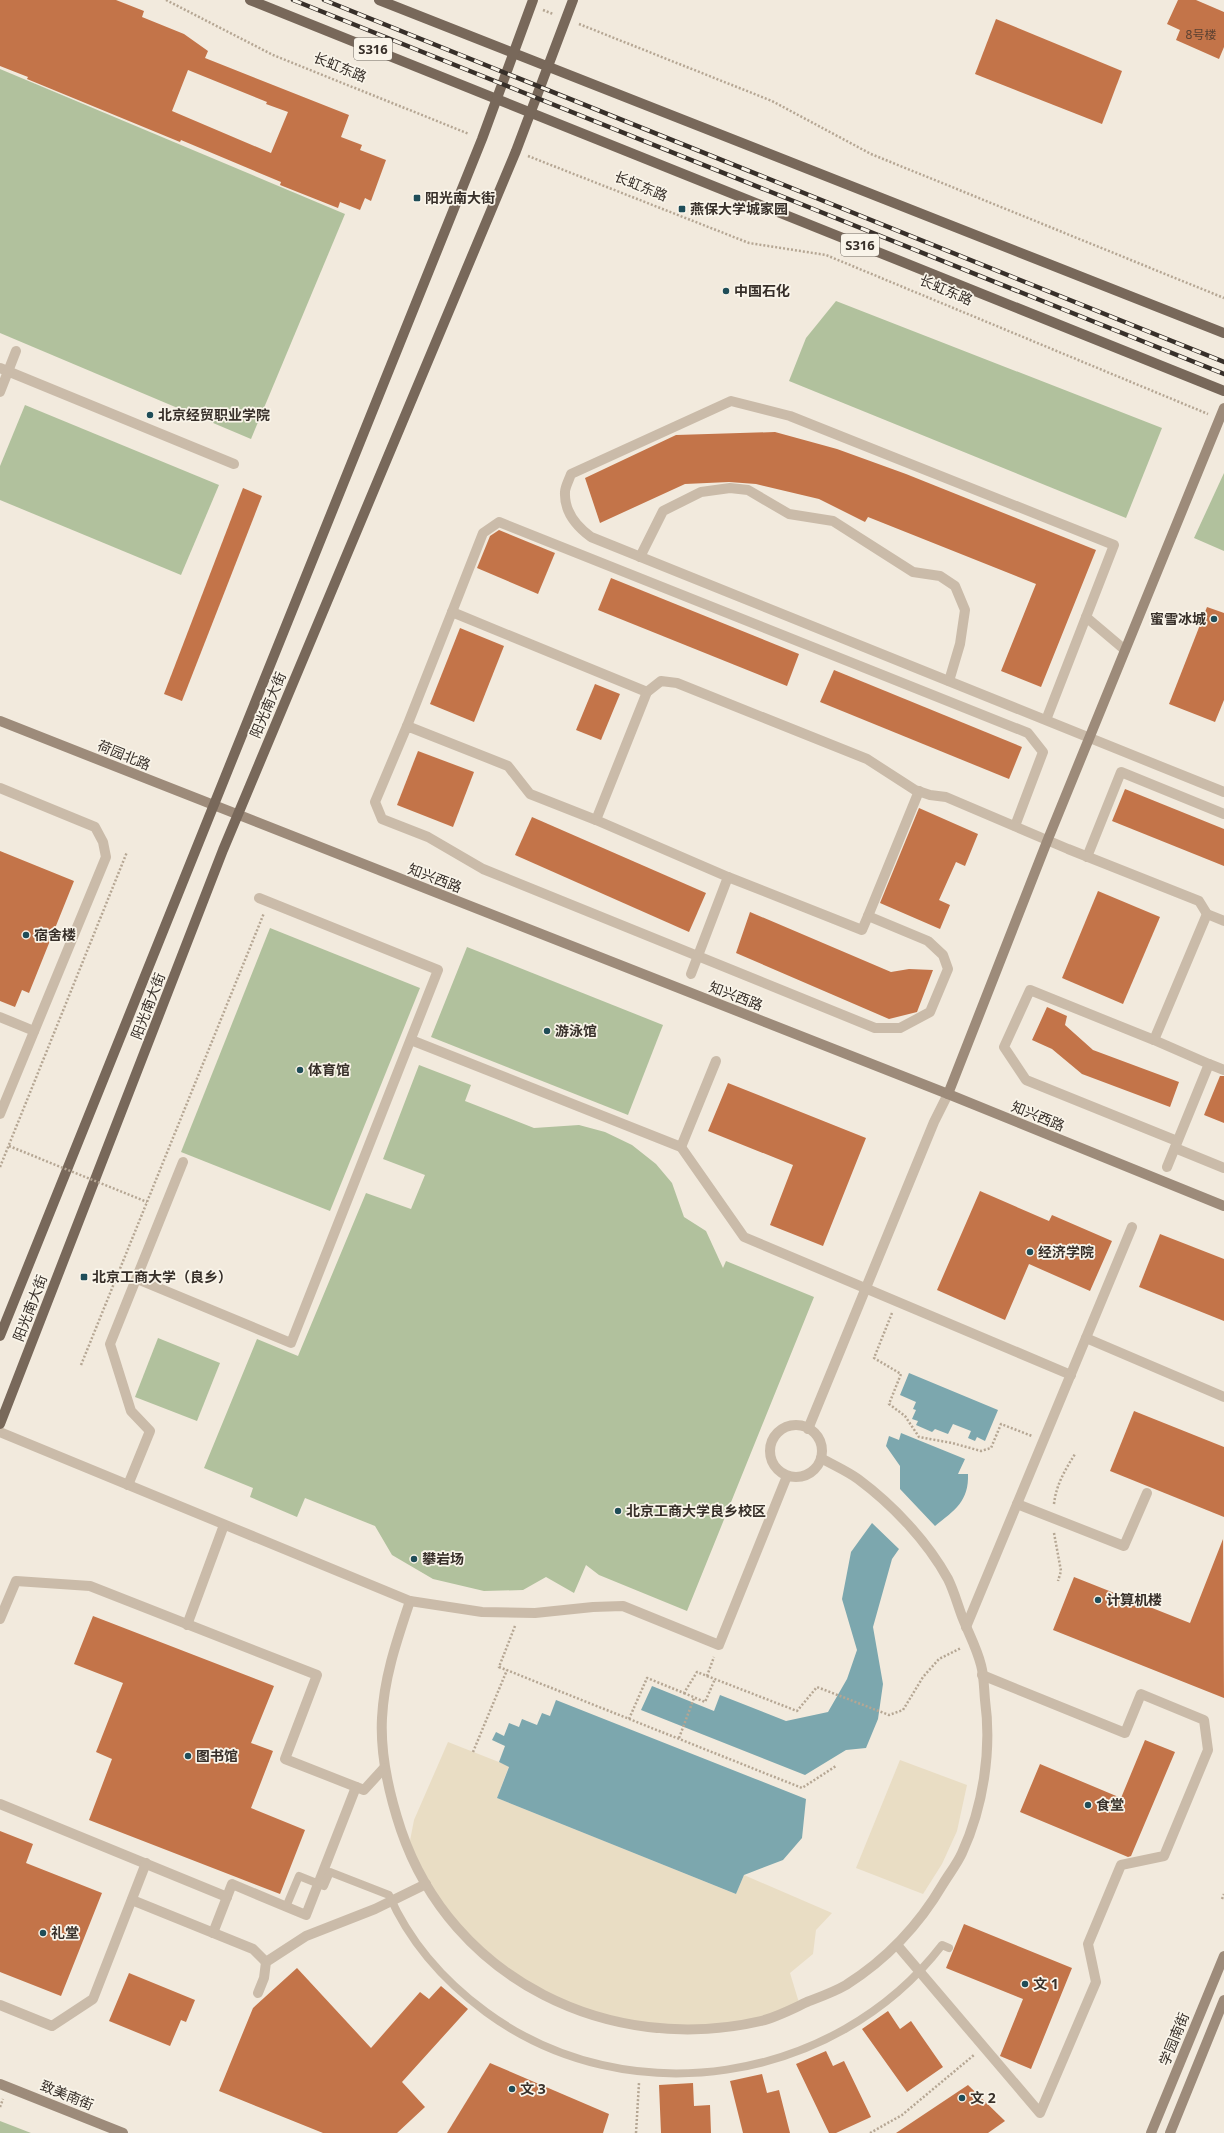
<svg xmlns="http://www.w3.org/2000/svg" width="1224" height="2133" font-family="'Noto Sans','Noto Sans SC',sans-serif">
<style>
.green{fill:#b1c19d}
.plaza{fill:#e9ddc4}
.water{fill:#7ca7ae}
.building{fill:#c37449;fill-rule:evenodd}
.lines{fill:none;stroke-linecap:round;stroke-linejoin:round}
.path{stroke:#b5a693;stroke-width:2.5;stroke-dasharray:2 2;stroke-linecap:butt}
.street{stroke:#cabba9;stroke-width:10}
.secondary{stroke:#9d8b7a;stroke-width:10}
.primary{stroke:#78685a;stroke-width:10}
.rail-casing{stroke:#372f29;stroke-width:4.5}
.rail{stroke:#f9f4e9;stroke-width:3;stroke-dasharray:9;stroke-linecap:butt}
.path-bridge{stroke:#b5a693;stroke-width:2.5;stroke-dasharray:2 2;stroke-linecap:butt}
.lane-bridge{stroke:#cabba9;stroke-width:8}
.poi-dot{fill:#1f4d58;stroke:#f9f4e9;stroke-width:1.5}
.labels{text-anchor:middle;stroke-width:3.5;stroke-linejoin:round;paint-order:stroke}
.number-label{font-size:12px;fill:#5a4031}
.shield{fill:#f9f4e9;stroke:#716a63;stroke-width:1}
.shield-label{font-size:13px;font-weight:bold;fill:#372f29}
.street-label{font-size:14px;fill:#372f29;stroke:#f9f4e9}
.poi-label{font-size:14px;font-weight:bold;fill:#372f29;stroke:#f9f4e9;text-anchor:start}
</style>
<rect width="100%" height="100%" fill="#f2eadd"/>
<g class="green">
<path d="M0 69 345 214 251 439 0 333Z"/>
<path d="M836 301 1162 428 1126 518 789 381 806 338Z"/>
<path d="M25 405 219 485 181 575 0 500V466Z"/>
<path d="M1224 473V551L1194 538Z"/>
<path d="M270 928 420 988 330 1211 181 1152Z"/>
<path d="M467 947 663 1025 628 1115 431 1037Z"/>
<path d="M419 1065 471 1085 465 1101 534 1128 579 1125 605 1132 632 1145 656 1164 672 1183 684 1217 706 1231 723 1268 726 1261 814 1297 687 1611 599 1575 586 1565 574 1593 546 1577 523 1590 484 1591 433 1579 392 1555 375 1526 305 1498 297 1517 250 1497 253 1488 204 1468 257 1339 298 1356 366 1193 411 1209 425 1175 383 1159Z"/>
<path d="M158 1338 220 1363 197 1421 135 1397Z"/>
<path d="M0 2121 31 2133H0Z"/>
</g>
<g class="plaza">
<path d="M448 1742 509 1766 497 1798 736 1894 744 1875 832 1913 816 1930 813 1954 790 1973 800 2006 765 2020 680 2031 595 2017 518 1980 453 1923 408 1851 414 1820Z"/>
<path d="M900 1760 967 1785 957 1831 942 1864 923 1894 856 1868Z"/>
</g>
<g class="water">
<path d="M909 1373 998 1410 985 1441 977 1437 975 1441 968 1438 971 1431 953 1424 948 1434 935 1429 932 1432 916 1425 918 1421 912 1419 916 1410 913 1409 916 1402 900 1395Z"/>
<path d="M901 1433 965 1459 958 1474H968C969 1501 955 1510 935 1526L900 1489V1466L886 1446 889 1436 899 1440Z"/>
<path d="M872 1523 899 1549 892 1559 873 1627 883 1684 878 1719 866 1748 846 1750 805 1775 641 1710 652 1686 714 1711 720 1695 786 1721 828 1712 847 1679 857 1650 842 1599 851 1552Z"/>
<path d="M556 1700 806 1799 802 1838 783 1860 744 1875 736 1894 497 1798 509 1767 499 1762 505 1746 492 1740 496 1732 504 1736 509 1723 519 1727 522 1719 537 1725 542 1713 550 1716Z"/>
</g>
<g class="building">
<path d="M0 0H116L144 11 142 17 184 34 208 51 205 58 349 115 341 137 362 145 360 150 386 160 371 201 365 198 360 210 340 202 338 208 280 185 281 182 181 140 180 142 27 79 28 77 0 66ZM188 70 267 102 266 104 288 112 271 153 172 111Z"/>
<path d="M1178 0H1196L1224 12V47L1219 59 1176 40 1180 30 1167 24Z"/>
<path d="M996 19 1122 71 1102 124 975 74Z"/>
<path d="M775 432 837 449 906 474 1096 550 1041 687 1001 671 1036 584 868 517 865 522 819 499 756 484 729 482 685 484 600 523 585 478 676 435Z"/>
<path d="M243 488 262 496 182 701 164 694Z"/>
<path d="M499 530 555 553 538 594 477 568 490 536Z"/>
<path d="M611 578 799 654 787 686 598 610Z"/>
<path d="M1207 607 1224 613V700L1215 722 1169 704Z"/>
<path d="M460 628 504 646 474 722 430 704Z"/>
<path d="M834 670 1022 747 1009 779 820 702Z"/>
<path d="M595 684 620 694 601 740 576 730Z"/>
<path d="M418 751 474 772 453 827 397 805Z"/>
<path d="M1125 789 1224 829V866L1112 821Z"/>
<path d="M919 808 978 834 965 866 956 862 939 900 950 905 940 929 880 903Z"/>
<path d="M532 817 706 893 689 932 515 855Z"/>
<path d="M0 851 74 881 29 993 22 990 15 1007 0 1001Z"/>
<path d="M1098 891 1160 917 1123 1004 1062 978Z"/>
<path d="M750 912 891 972 909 969 933 970 917 1012 889 1019 736 953Z"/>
<path d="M1047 1007 1067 1016 1065 1025 1093 1050 1179 1082 1170 1107 1082 1074 1052 1049 1032 1040Z"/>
<path d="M1220 1076H1224V1123L1204 1115Z"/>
<path d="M728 1083 866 1138 823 1246 770 1225 793 1165 708 1131Z"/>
<path d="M980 1191 1049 1221 1052 1215 1112 1241 1090 1291 1029 1264 1005 1320 937 1290Z"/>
<path d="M1160 1234 1224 1259V1321L1139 1287Z"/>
<path d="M1134 1411 1224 1447V1517L1110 1471Z"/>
<path d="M1223 1539 1224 1698 1053 1630 1074 1577 1190 1623Z"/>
<path d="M93 1616 274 1686 251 1743 273 1751 251 1808 305 1830 280 1894 89 1820 112 1759 96 1752 123 1683 74 1664Z"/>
<path d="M1145 1740 1175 1752 1131 1856 1128 1857 1020 1812 1040 1764 1121 1798Z"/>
<path d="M0 1831 33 1844 26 1863 102 1893 61 1996 0 1972Z"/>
<path d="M964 1924 1072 1968 1031 2069 1000 2056 1023 1999 946 1968Z"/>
<path d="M297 1968 371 2048 420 1992 429 1999 441 1986 468 2009 402 2082 425 2107 397 2133H323L219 2091 253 2008Z"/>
<path d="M129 1973 195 2000 186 2022 181 2020 170 2046 109 2021Z"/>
<path d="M888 2011 900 2029 911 2021 943 2067 907 2092 862 2029Z"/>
<path d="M826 2051 833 2066 844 2061 871 2117 836 2133H829L796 2064Z"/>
<path d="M490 2063 609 2114 603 2133H447Z"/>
<path d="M762 2074 767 2093 779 2090 790 2133H743L730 2081Z"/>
<path d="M693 2083 694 2106 710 2105 711 2133H661L659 2085Z"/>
<path d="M968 2085 1005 2121 988 2133H896Z"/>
</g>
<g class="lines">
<g class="path">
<path d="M166 0 273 55 469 134"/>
<path d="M543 10 553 14"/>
<path d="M579 24 772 101 871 154 1224 298"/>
<path d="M528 156 749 243 826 255 1208 414"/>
<path d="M0 1167 127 852"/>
<path d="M892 1313 874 1358 901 1374 889 1404 905 1416 919 1437 952 1443 981 1451 991 1448 1001 1424 1032 1436"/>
<path d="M81 1365 264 913"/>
<path d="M1054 1504C1056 1485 1065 1470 1075 1454"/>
<path d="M1054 1533 1061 1571 1058 1581"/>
<path d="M515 1626 499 1667 802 1788 836 1766"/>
<path d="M707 1676 797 1711 817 1687 889 1715 903 1710 923 1677 939 1659 961 1648"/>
<path d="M684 1693 705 1702 715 1679"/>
<path d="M629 1719 647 1678 684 1693 697 1672 707 1676 714 1657"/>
<path d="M679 1738 694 1698"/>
<path d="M473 1752 507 1670"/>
<path d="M1222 1899 1224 1894"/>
<path d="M0 2107 3 2099"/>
<path d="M636 2133 639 2083"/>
<path d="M870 2133 902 2115 974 2055"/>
</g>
<g class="street">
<path d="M0 368 234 464"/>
<path d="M0 392 16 351"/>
<path d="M640 557 663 511 701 492 730 488 748 490 789 514 833 521 913 572 940 576 955 586 965 610 960 644 949 681"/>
<path d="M452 612 483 533 499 522 1028 733 1043 752 1015 826"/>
<path d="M1086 617 1125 650"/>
<path d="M1046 720 1114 545 790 416 731 401 571 474C569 480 565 487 565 492 564 512 576 526 591 537L1224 792"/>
<path d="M407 726 452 612 647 692"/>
<path d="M0 788 95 827 103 842 106 857 0 1114"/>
<path d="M596 820 530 794 508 766 407 726 375 802 382 819 428 837 483 869 875 1028H900L930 1012 948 969 943 955 928 941 868 916 919 791"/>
<path d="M1087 857 1121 772 1224 814"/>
<path d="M728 877 862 930 868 916"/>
<path d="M691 974 728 877 596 820 647 692 661 681 677 683 867 759 915 790 930 795 946 797 1068 849 1199 901 1207 914 1224 921"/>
<path d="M0 1017 34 1031"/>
<path d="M411 1040 681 1147 744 1237 1071 1375"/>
<path d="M1154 1040 1209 1064"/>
<path d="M1177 1141 1026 1080 1004 1047 1030 990 1154 1040 1207 914"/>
<path d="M681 1147 716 1061"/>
<path d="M1175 1148 1224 1168"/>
<path d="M1167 1167 1209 1064 1224 1070"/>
<path d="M137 1279 291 1343 438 970 259 898"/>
<path d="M1086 1338 1224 1397"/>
<circle cx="796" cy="1451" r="26"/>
<path d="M808 1429 934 1122 948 1094"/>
<path d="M0 1432 410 1601 482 1612 535 1613 593 1607 623 1606 719 1645 787 1476"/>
<path d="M128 1485 150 1431 131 1411 110 1344 183 1162"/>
<path d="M1017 1504 1124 1546 1147 1493"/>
<path d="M410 1601C397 1640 384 1677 382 1718 380 1756 389 1794 401 1830 452 1980 610 2056 761 2021 777 2017 792 2009 807 2002 820 1997 834 1992 846 1985 887 1959 919 1925 943 1884 949 1874 957 1864 962 1853 983 1807 992 1751 985 1700 984 1689 984 1676 981 1665 977 1649 969 1634 963 1619 958 1606 954 1591 948 1579 927 1541 893 1505 858 1479 847 1471 833 1465 821 1458"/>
<path d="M0 1619 16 1581 90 1586 317 1675 285 1759 364 1790 384 1768"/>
<path d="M187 1625 224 1525"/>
<path d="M966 1627 1132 1227"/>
<path d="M0 1804 227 1897"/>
<path d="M132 1900 253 1949 266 1962"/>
<path d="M213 1933 232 1884 306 1915 356 1787"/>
<path d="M897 1945 1040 2113 1096 1982 1088 1944 1121 1865 1164 1856 1208 1750 1204 1720 1141 1694 1125 1733 982 1675"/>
<path d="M258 1993 264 1978 266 1962 306 1936 375 1909 426 1884"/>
<path d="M0 2005 52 2026 93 1999 146 1863"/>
</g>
<g class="secondary">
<path d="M0 721 948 1094 1224 1206"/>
<path d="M948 1094 1048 839 1224 408"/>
<path d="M0 2084 123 2133"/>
<path d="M1151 2133 1224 1956"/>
<path d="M1170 2133 1224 2000"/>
</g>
<g class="primary">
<path d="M250 0 1224 391"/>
<path d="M379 0 1224 333"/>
<path d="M0 1336 482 139 533 0"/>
<path d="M0 1424 223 850 516 151 573 0"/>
</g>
<defs>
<g id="rail">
<path d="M293 0 1224 374"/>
<path d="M324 0 1224 362"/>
</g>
</defs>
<use href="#rail" class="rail-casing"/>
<use href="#rail" class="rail"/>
<path class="path-bridge" d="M9 1146 147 1202"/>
<path class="lane-bridge" d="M286 1907 299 1876 324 1886 330 1872 389 1895C410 1943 444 1981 486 2012 627 2116 835 2084 942 1945L949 1948"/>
</g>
<g class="poi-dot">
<rect x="413" y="194" width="8" height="8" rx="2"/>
<rect x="678" y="205" width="8" height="8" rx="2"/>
<circle cx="726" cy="291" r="4"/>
<circle cx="150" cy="415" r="4"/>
<circle cx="1214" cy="619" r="4"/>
<circle cx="26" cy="935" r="4"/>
<circle cx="547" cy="1031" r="4"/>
<circle cx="300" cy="1070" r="4"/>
<circle cx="1030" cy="1252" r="4"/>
<rect x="80" y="1273" width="8" height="8" rx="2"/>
<circle cx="618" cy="1511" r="4"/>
<circle cx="414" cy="1559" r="4"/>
<circle cx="1098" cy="1600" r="4"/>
<circle cx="188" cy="1756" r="4"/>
<circle cx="1088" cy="1805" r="4"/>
<circle cx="43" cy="1933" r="4"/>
<circle cx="1025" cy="1984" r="4"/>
<circle cx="512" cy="2089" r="4"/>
<circle cx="962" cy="2098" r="4"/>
</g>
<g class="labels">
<g class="number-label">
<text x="1201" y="39">8号楼</text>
</g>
<g class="shield">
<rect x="354" y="38" width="38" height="22" rx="3"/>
<rect x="841" y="234" width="38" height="22" rx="3"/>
</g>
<g class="shield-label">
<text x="373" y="54">S316</text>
<text x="860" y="250">S316</text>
</g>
<g class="street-label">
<text transform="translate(340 67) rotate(22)" y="5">长虹东路</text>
<text transform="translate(641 186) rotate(22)" y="5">长虹东路</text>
<text transform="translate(946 290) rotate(23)" y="5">长虹东路</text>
<text transform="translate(268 705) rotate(-67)" y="5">阳光南大街</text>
<text transform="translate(124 755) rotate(22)" y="5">荷园北路</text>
<text transform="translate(435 878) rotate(21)" y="5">知兴西路</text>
<text transform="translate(736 996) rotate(21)" y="5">知兴西路</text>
<text transform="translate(148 1006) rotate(-69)" y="5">阳光南大街</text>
<text transform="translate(1038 1116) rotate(22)" y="5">知兴西路</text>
<text transform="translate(30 1308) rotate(-69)" y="5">阳光南大街</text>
<text transform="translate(1174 2039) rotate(-68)" y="5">学园南街</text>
<text transform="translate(67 2095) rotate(22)" y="5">致美南街</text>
</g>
<g class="poi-label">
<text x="425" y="203">阳光南大街</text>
<text x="690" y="214">燕保大学城家园</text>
<text x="734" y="296">中国石化</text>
<text x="158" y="420">北京经贸职业学院</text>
<text x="1206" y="624" text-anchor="end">蜜雪冰城</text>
<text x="34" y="940">宿舍楼</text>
<text x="555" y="1036">游泳馆</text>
<text x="308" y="1075">体育馆</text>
<text x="1038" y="1257">经济学院</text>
<text x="92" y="1282">北京工商大学（良乡）</text>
<text x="626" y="1516">北京工商大学良乡校区</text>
<text x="422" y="1564">攀岩场</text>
<text x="1106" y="1605">计算机楼</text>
<text x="196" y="1761">图书馆</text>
<text x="1096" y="1810">食堂</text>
<text x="51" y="1938">礼堂</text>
<text x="1033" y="1989">文 1</text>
<text x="520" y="2094">文 3</text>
<text x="970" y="2103">文 2</text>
</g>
</g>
</svg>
